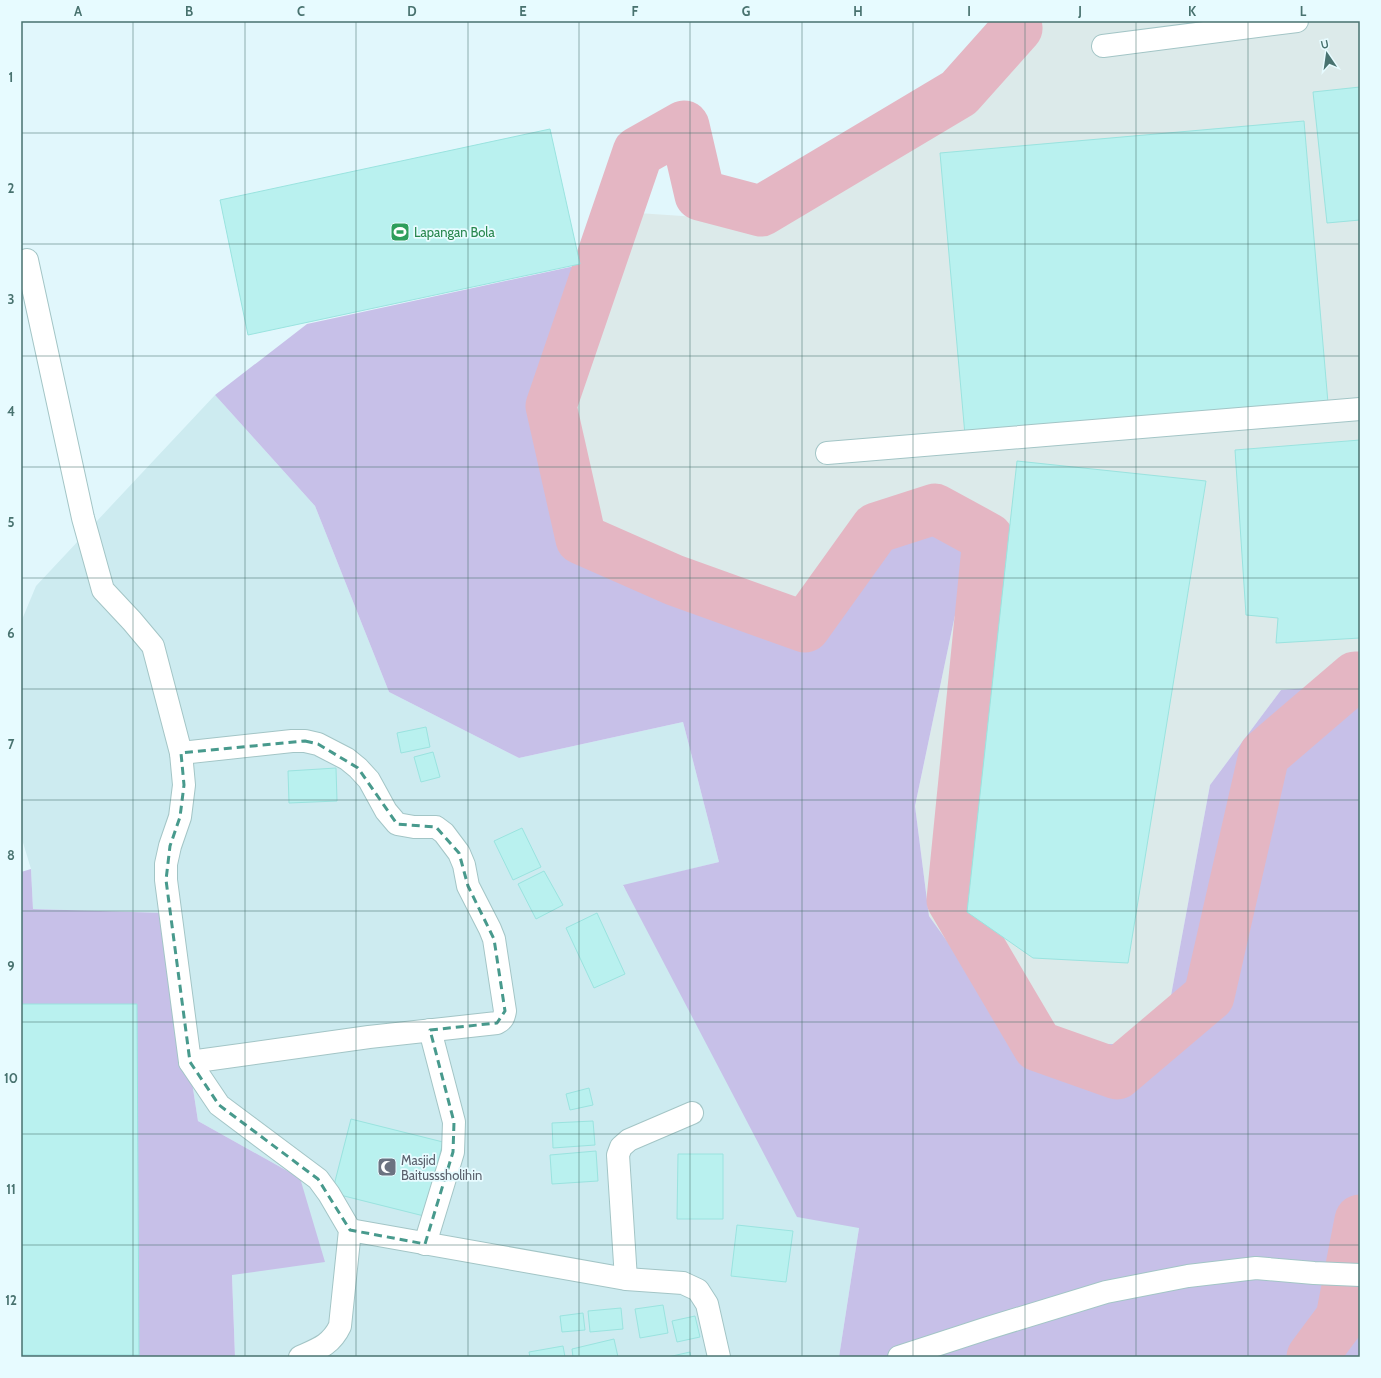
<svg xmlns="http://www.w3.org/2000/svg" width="1381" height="1378" font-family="Cabin,sans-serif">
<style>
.residential{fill:#cdebf0}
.industrial{fill:#dceaea}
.green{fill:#c7c0e8}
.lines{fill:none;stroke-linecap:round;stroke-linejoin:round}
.river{stroke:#e4b6c3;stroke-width:51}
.building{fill:#b9f1ef;stroke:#9ae3df}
.minor-casing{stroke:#a3c5c6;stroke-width:24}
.minor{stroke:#fff;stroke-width:22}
.marked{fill:none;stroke:#489a8d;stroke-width:3;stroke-dasharray:8 5;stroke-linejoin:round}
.grid{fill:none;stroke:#48726f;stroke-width:1;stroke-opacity:0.55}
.labels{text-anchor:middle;stroke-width:3.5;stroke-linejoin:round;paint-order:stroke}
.leisure-label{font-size:13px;fill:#27864d;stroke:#e7fbff;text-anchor:start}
.worship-label{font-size:13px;fill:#5b616d;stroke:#e7fbff;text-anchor:start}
.neatline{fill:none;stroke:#48726f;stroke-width:1.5}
.grid-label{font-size:13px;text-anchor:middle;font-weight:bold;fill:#48726f}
</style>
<rect width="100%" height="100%" fill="#e1f7fc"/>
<path class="residential" d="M215 395 315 506 389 692 519 758 683 722 719 862 623 886 859 1228 839 1357H235L232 1274 300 1178 198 1121 166 913 33 909 31 869 21 836V622L36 586Z"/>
<path class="industrial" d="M1041 21H1360V684L1281 690 1210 785 1162 1044H1020L929 916 915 806 975 520 916 490 816 593 723 621 564 546 543 445 623 212 772 222 1011 73Z"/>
<g class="green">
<path d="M607 259 543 445 564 546 723 621 816 593 916 490 975 520 915 806 929 916 1021 1044H1162L1210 785 1281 690 1360 684V1357H839L859 1228 797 1217 623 885 719 862 683 722 519 758 389 692 315 506 215 395 307 324Z"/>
<path d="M31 869 33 909 166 913 198 1121 300 1178 325 1262 232 1275 235 1357H21V872Z"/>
</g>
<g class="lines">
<g class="river">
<path d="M1016 21 1017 28 959 93 761 211 700 195 684 126 638 152 551 406 581 539 674 580 805 627 876 528 935 509 988 538 952 900 1038 1046 1117 1074 1209 996 1264 755 1355 677H1360"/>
<path d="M1312 1357 1341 1318 1360 1220"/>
</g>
</g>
<g class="building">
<path d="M1360 87V220L1327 223 1313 92Z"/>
<path d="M1304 121 1328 403 965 435 940 153Z"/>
<path d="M550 129 580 264 248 335 220 200Z"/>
<path d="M1360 440V638L1276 643 1278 618 1246 615 1235 450Z"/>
<path d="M1017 461 1206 481 1128 963 1033 958 967 912Z"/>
<path d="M426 727 430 747 401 753 397 733Z"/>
<path d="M433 752 440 777 421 782 414 757Z"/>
<path d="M336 768 337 801 289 803 288 771Z"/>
<path d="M522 828 541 867 513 880 494 841Z"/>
<path d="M544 871 563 905 536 919 518 884Z"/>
<path d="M597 913 625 974 594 988 566 928Z"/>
<path d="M21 1004H137L139 1355H21Z"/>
<path d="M589 1088 593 1105 570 1110 566 1094Z"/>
<path d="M351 1119 443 1142 424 1216 332 1193Z"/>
<path d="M593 1121 595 1145 553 1148 552 1123Z"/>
<path d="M596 1151 598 1181 552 1184 550 1155Z"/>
<path d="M678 1154H723V1219H677Z"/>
<path d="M737 1225 793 1231 786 1282 731 1276Z"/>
<path d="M663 1305 668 1333 640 1338 635 1309Z"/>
<path d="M621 1308 623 1329 590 1332 588 1311Z"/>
<path d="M583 1313 585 1330 562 1332 560 1316Z"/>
<path d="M695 1316 700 1337 677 1342 672 1321Z"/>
<path d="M614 1339 618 1357H573L572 1349Z"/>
<path d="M563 1346 565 1357H530L529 1352Z"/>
<path d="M690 1352 691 1357H668Z"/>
</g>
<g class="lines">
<defs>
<g id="minor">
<path d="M1103 46 1297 21"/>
<path d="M27 260 83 518 103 590 132 621 153 646 181 753 184 785 180 817 170 846 166 864V880L190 1062 219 1105 318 1179 329 1194 350 1230 340 1326C331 1345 318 1349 300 1357"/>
<path d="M827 453 1360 409"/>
<path d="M181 753 292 741H305L318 744 347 759 358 768 369 780 386 811 397 824 414 827H436L444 833 459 853 464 865 468 886 490 929 494 939 505 1011C504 1017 503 1020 497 1023L369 1037 190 1062"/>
<path d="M350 1230 626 1279 683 1283 698 1290 707 1304 719 1357"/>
<path d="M425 1244 453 1152 454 1122 430 1030"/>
<path d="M626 1279 618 1155 621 1147 629 1140 692 1113"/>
<path d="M899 1357 988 1328 1106 1292 1188 1276 1256 1268 1314 1273 1360 1275"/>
</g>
</defs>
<use href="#minor" class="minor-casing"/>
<use href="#minor" class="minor"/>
</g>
<path class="marked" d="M305 741 318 744 358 768 397 824 436 827 459 853 468 886 494 939 505 1011 497 1023 430 1030 454 1122 453 1152 425 1244 350 1230 318 1179 219 1105 190 1062 166 880 170 846 180 817 184 785 181 753Z"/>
<path class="grid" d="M133 21V1357M245 21V1357M356 21V1357M468 21V1357M579 21V1357M690 21V1357M802 21V1357M913 21V1357M1025 21V1357M1136 21V1357M1248 21V1357M21 133H1360M21 244H1360M21 356H1360M21 467H1360M21 578H1360M21 689H1360M21 800H1360M21 911H1360M21 1022H1360M21 1134H1360M21 1245H1360"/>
<defs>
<symbol id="stadium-square" viewBox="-11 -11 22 22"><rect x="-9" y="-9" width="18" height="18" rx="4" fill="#2e9e5b" stroke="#e7fbff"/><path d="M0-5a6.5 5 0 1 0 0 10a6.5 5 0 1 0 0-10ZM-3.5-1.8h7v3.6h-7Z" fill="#fff"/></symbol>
<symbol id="mosque-square" viewBox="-11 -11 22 22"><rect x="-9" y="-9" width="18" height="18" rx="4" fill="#6b7280" stroke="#e7fbff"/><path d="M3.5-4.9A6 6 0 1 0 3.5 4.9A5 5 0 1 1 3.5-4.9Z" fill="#fff"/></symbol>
</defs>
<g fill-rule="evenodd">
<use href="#stadium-square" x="389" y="221" width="22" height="22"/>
<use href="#mosque-square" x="376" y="1156" width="22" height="22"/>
</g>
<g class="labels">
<g class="leisure-label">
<text x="414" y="237">Lapangan Bola</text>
</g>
<g class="worship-label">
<text x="401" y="1165">Masjid<tspan x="401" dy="15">Baitusssholihin</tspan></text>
</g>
</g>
<rect width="1381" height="1378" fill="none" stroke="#e7fbff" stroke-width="44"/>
<g transform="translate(1327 54) rotate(347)" stroke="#e7fbff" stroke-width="3" paint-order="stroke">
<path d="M0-3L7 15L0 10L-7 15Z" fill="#48726f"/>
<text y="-6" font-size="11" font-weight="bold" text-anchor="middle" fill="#48726f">U</text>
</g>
<rect x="22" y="22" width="1337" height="1334" class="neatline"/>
<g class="grid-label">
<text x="78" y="16">A</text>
<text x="189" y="16">B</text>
<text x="301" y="16">C</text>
<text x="412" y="16">D</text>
<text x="523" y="16">E</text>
<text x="635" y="16">F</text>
<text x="746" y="16">G</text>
<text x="858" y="16">H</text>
<text x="969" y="16">I</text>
<text x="1080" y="16">J</text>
<text x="1192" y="16">K</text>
<text x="1303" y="16">L</text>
<text x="11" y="82">1</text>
<text x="11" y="193">2</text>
<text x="11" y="304">3</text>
<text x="11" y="416">4</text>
<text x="11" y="527">5</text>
<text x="11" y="638">6</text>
<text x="11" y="749">7</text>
<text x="11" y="860">8</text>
<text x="11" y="971">9</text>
<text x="11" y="1083">10</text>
<text x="11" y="1194">11</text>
<text x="11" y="1305">12</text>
</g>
</svg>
